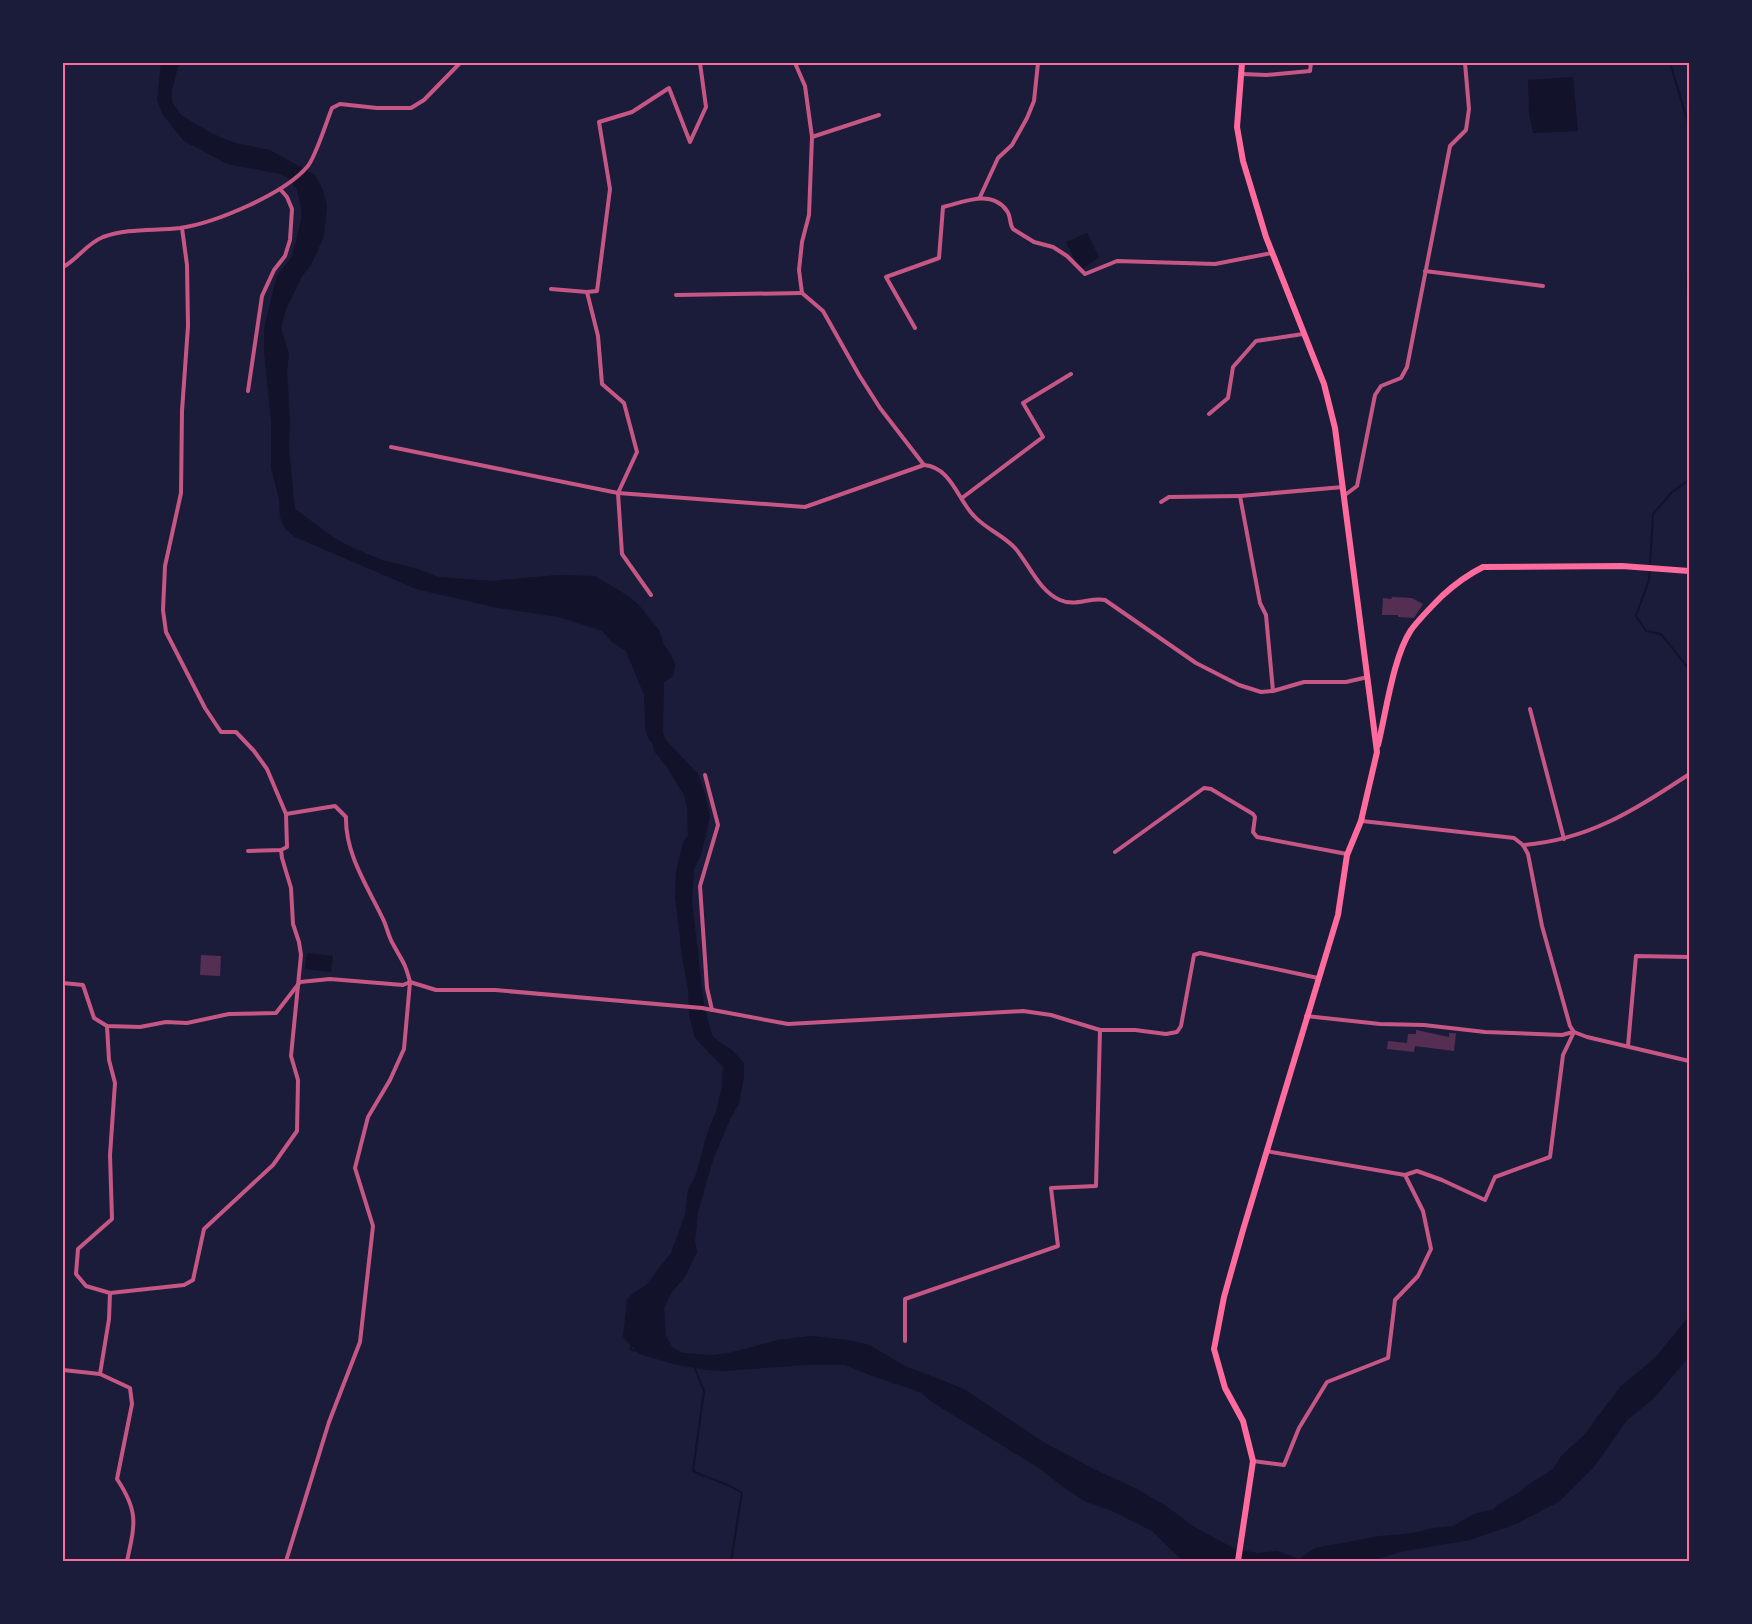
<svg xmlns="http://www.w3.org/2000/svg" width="1752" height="1624" font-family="Manrope,sans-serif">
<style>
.water{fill:#12122b}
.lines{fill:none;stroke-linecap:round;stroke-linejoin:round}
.stream{stroke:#12122b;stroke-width:2}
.building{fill:#542f53}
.minor{stroke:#c65784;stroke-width:4}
.secondary{stroke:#ff6b9d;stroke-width:6}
.neatline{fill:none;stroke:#ff6b9d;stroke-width:2}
</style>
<rect width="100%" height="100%" fill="#1b1b3a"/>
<g class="water">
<path d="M161 63H179L172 90V102L181 115 211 133 235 143 270 150 315 175 322 188 327 205 324 236 311 265 302 276 286 309 282 324V332L289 354 287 371 290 420 289 450 295 509 333 537 353 548 385 561 415 568 439 577 491 581 558 575 595 576 625 594 638 604 659 630 664 645 673 658 675 665 673 677 664 682 663 733 666 740 698 774 705 793 710 817 701 855 694 869 692 901 704 1005 712 1035 718 1041 732 1050 744 1063V1076L739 1104 731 1117 713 1160 698 1212 695 1241 697 1252 685 1277 672 1292 664 1308 666 1336 672 1347 683 1353 712 1355 729 1353 778 1340 810 1336 849 1340 870 1345 903 1365 964 1389 1045 1443 1096 1470 1137 1489 1166 1506 1193 1526 1235 1549 1257 1553 1277 1551 1299 1559 1315 1548 1380 1536 1413 1533 1433 1528 1453 1526 1474 1514 1494 1509 1497 1505 1520 1492 1529 1484 1553 1469 1562 1455 1584 1435 1620 1387 1655 1358 1689 1316V1357L1653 1399 1627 1420 1594 1467 1560 1501 1516 1524 1470 1540 1404 1551 1380 1558 1343 1561H1183L1152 1531 1110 1510 1086 1502 1066 1489 1040 1469 932 1402 920 1392 875 1377 845 1365H806L723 1371 707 1370 677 1365 639 1354 623 1337 627 1300 632 1294 646 1285 671 1253 685 1215 688 1190 695 1177 708 1131 716 1111 722 1086 723 1067 695 1038 689 1015 688 988 683 964 675 896 676 871 683 842 688 835 687 807 684 795 667 767 654 751 653 744 648 738 645 727 644 695 626 651 613 643 602 631 559 617 498 608 416 589 293 536 285 528 280 517 279 499 271 468V421L264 351V329L275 282 278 274 292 257 300 225 302 213 297 190 291 180 280 174 227 164 184 141 163 115 157 100Z"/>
<path d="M1573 77 1578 131 1533 133 1529 113 1528 80Z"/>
<path d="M1087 233 1099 257 1080 271 1066 242Z"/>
<path d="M307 953 333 956 331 972 305 969Z"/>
</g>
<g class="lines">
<g class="stream">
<path d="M1670 63 1689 126"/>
<path d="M1689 254 1687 287 1689 306"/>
<path d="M1689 480 1672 492 1653 514 1649 580 1636 616 1646 631 1661 634 1689 669"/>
<path d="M631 1344V1350L637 1351"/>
<path d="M694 1366 704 1391 693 1471C709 1479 728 1483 742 1493L731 1561"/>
</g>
</g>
<g class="building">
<path d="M1392 597 1412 598 1423 604 1414 618 1398 617V615H1382L1383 598 1391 599Z"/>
<path d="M201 955 221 956 220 976 200 975Z"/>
<path d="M1416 1030 1449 1037V1033H1456L1454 1051 1415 1046 1414 1052 1387 1049 1388 1041 1407 1043 1408 1034H1416Z"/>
</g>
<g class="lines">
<g class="minor">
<path d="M795 63 805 86 812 137 809 215 802 242 799 270 802 293 823 311 859 375 880 408 924 465C951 467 958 500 974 516 986 529 1003 535 1015 548 1029 564 1039 591 1060 600 1075 607 1090 597 1105 600L1196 663 1239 685 1261 692 1273 691 1304 682H1346L1368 677"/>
<path d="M1242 74 1266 75 1310 71 1311 63"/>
<path d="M812 137 879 115"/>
<path d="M980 197 998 158 1012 145 1027 118 1034 101 1038 63"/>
<path d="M63 267C78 259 86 244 103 237 128 228 155 231 180 228 215 223 284 194 307 167 315 159 327 120 332 108L340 104 377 108H411L424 100 460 63"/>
<path d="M1425 271 1543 286"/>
<path d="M551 289 587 292 598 336 602 384 624 403 637 452 618 493 622 554 651 595"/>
<path d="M587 292 597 291 610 189 599 122 632 112 669 88 690 142 706 107 700 63"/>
<path d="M676 295 802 293"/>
<path d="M915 328 886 277 939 258 943 207C964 202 992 189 1007 211 1011 216 1009 223 1013 229L1034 242 1053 247 1067 256 1085 274 1117 261 1215 264 1272 253"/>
<path d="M248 391 262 296 274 270 285 256 290 240 292 209 287 197 280 189"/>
<path d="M1209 414 1228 398 1233 367 1256 341 1303 334"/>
<path d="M391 447 618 493 805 507 924 465"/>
<path d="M1345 495 1357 486 1375 395 1381 386 1401 378 1407 367 1450 146 1466 130 1469 109 1465 63"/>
<path d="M962 498 1043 437 1023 403 1071 374"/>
<path d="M1161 502 1169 497 1240 496"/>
<path d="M1273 691 1266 615 1260 603 1240 496 1343 487"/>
<path d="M1530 709 1564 839"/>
<path d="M705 775 718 825 700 886 707 988 712 1010"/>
<path d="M1362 821 1514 838 1523 845 1528 854 1542 926 1570 1026 1574 1032 1587 1037 1689 1061"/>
<path d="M1523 845C1589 840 1634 810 1688 775"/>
<path d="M248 851 281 850 287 847 286 814"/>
<path d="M1115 852 1204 788 1211 789 1253 814 1255 817 1253 832 1257 837 1347 854"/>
<path d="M63 983 83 985 94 1018 107 1026 140 1027 166 1022 187 1023 229 1014 276 1013 300 982 330 979 403 985 410 982C405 962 402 961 393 944 388 936 387 926 382 917 367 886 345 853 346 817L335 806 286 814 267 769 254 751 236 732H221L205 708 166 632 163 610 165 566 181 493 182 411 188 326 187 265 182 228"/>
<path d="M1306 1016 1380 1024 1424 1025 1485 1032 1562 1035 1573 1032"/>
<path d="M1628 1046 1636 956 1689 957"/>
<path d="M1405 1175 1417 1171 1442 1180 1485 1200 1495 1177 1550 1157 1563 1055 1574 1032"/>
<path d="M110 1293 184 1285 193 1280 204 1229 273 1165 297 1131 298 1080 291 1056 301 955 299 942 293 924 291 888 282 858 281 850"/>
<path d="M905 1341V1299L1058 1246 1051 1188 1096 1186 1100 1030"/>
<path d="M63 1370 100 1374 130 1388 132 1404 117 1479C139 1512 135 1524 127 1561"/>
<path d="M100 1374 109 1319 110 1293 86 1286 76 1274 78 1249 112 1219 110 1155 115 1083 109 1060 107 1026"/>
<path d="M1253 1461 1284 1465 1299 1428 1327 1382 1388 1358 1395 1300 1418 1276 1431 1249 1423 1211 1405 1175 1266 1151"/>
<path d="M286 1561 329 1422 360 1342 373 1226 355 1168 368 1117 390 1080 404 1049 410 982 436 990H495L702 1008 788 1024 1023 1011 1051 1015 1100 1030H1135L1166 1034 1177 1032 1181 1026 1194 955 1200 953 1318 978"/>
</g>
<g class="secondary">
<path d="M1378 745C1386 713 1393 657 1411 630 1420 618 1431 607 1442 596 1455 584 1467 575 1483 567L1622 566 1689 571"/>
<path d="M1238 1561 1253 1461 1243 1421 1225 1388 1214 1349 1224 1297 1243 1230 1338 915 1347 855 1361 821 1377 752 1335 428 1324 384 1266 237 1243 161 1237 127 1242 63"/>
</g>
</g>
<rect width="1752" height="1624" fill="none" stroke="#1b1b3a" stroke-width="129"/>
<rect x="64" y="64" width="1624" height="1496" class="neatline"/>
</svg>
